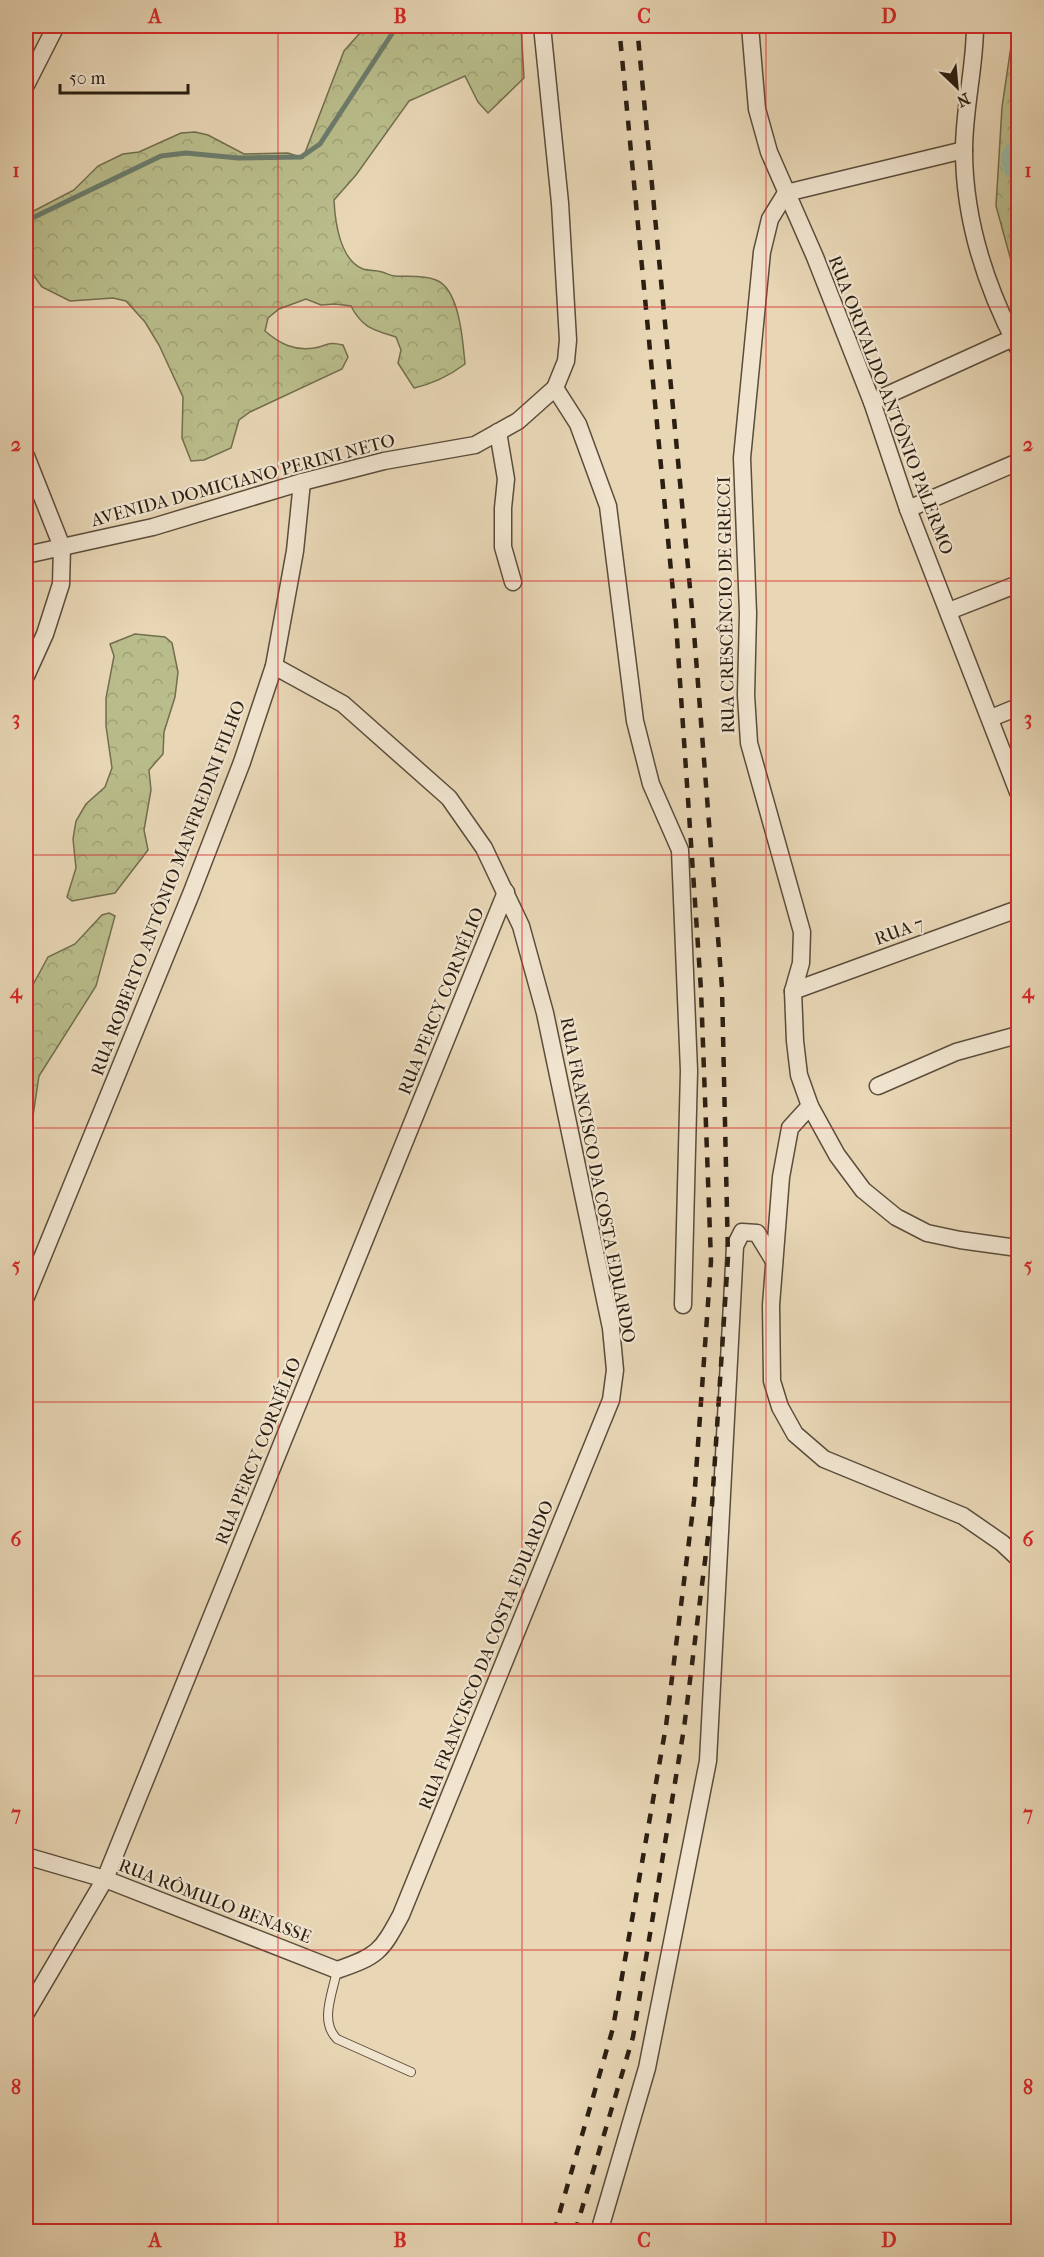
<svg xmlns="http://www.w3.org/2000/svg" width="1044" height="2257" font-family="'IM FELL French Canon',serif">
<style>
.forest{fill:url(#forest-crowns);stroke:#726e4e;stroke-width:1.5}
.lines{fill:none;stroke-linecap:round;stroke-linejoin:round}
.stream{stroke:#6c7c6c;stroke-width:5}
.river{stroke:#98baa8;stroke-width:30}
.service-casing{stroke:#5a4d3b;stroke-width:10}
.minor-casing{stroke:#5a4d3b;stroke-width:19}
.service{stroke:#f0e4cf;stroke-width:8}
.minor{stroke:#f0e4cf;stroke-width:16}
.rail{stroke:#2b1f12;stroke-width:4.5;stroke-dasharray:10 10;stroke-linecap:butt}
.grid{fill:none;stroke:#d62828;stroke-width:1.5;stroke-opacity:0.55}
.labels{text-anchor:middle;stroke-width:4.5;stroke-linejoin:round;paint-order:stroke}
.street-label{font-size:18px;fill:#2b1f12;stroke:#f0e4cf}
.neatline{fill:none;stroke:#d62828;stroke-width:2}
.grid-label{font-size:20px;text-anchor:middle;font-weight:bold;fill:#d62828}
</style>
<defs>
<pattern id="forest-crowns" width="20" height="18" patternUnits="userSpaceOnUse" patternTransform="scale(1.5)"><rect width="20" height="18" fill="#b9bd8b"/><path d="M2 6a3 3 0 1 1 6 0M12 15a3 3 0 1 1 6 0" fill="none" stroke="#9fa277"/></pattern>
</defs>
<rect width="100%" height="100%" fill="#e8d6b5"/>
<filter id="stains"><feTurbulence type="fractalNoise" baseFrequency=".00333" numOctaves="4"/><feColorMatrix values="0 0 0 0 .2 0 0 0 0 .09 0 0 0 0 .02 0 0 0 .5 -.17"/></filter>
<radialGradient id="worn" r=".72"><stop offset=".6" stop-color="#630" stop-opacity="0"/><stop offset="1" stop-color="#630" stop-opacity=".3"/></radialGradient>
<g class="forest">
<path d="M374 26H521L524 78 488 113 478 102 465 76 409 101 356 175 334 200C335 222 340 260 363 269 369 271 376 270 382 272 386 273 390 276 395 276 407 277 424 275 436 280 460 289 463 343 465 364 449 376 432 384 414 388L398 363 401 350 396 337C374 330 362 328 351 306L335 304 321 305 306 299 279 309 268 318 265 331C280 344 294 351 314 348 328 346 326 341 343 345L348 357 342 369 250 412 239 420 231 448 204 460 191 461 182 438 183 397 159 345 145 322 126 301 113 298 70 301 42 287 34 276 26 257V215L74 190 98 166 123 154 139 152 181 133 195 132 208 135 244 154 288 153 303 158 344 51 359 34Z"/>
<path d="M1014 26H1018V286L996 206 1002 107Z"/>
<path d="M135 634 165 637 172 643 178 672 175 697 164 732 163 754 149 770 151 790 144 830 148 850 115 893 72 901 67 897 76 868 73 839 76 821 86 804 105 787 112 768 106 726V698L114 656 110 644Z"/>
<path d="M109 913 115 916 96 986 39 1076 31 1129 26 1141V992H29L48 957 75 944 102 915Z"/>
</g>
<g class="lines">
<path class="stream" d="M26 221 161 156 186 153 238 158 301 157 320 144 397 26"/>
<path class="river" d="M1018 155 1016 159 1018 166"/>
<defs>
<path id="service" d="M337 1970C333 1993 319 2021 337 2039L411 2072"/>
<g id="minor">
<path d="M750 26 757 109 769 152 815 257 872 402 908 509 1018 792"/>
<path d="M975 26C975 67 964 108 964 150 964 219 986 287 1018 348"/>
<path d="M26 85 56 26"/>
<path d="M964 150 786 193 770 219 762 252 742 458 748 613 746 695 749 743 802 932 801 963 793 991 795 1041 799 1075 810 1106 837 1155 863 1190 896 1217 927 1233 960 1240 1018 1248"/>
<path d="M555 388 578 424 608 506 635 721 651 784 680 850 689 1071 683 1305"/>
<path d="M872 402 1013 338"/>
<path d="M498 432 506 479 503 508V547L513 582"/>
<path d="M26 456 62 547 61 584 45 634 26 676"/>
<path d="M908 509 1018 462"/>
<path d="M26 555 153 527 302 482 384 461 475 445 518 421 555 388 566 361 568 340 560 203 542 26"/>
<path d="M949 611 1018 584"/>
<path d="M991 718 1018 707"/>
<path d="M793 991 1018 909"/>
<path d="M878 1086 956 1052 1018 1035"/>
<path d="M810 1106 790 1128 781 1177 771 1305 772 1381 780 1407 795 1434 824 1459 963 1516 1002 1543 1018 1558"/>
<path d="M26 1297 191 894 242 762 274 666 295 551 302 482"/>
<path d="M26 1856 105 1879 337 1970C378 1956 381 1952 401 1915L611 1400 615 1370 611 1328 545 1013 521 926 484 848 449 798 343 704 274 666"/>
<path d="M26 2013 105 1879 506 892"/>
<path d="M599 2232 647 2068 708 1761 735 1246 742 1232 757 1233 774 1261"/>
</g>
</defs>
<use href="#service" class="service-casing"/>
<use href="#minor" class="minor-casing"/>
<use href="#service" class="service"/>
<use href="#minor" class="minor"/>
<g class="rail">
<path d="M554 2232 613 2028 666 1726 694 1501 711 1261 701 990 676 623 619 26"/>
<path d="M575 2232 633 2037 684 1728 712 1505 728 1257 722 988 693 620 637 26"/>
</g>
</g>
<path class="grid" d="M278 26V2232M522 26V2232M766 26V2232M26 307H1018M26 581H1018M26 855H1018M26 1128H1018M26 1402H1018M26 1676H1018M26 1950H1018"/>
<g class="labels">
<g class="street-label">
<text transform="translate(891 405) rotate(69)" y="6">RUA ORIVALDO ANTÔNIO PALERMO</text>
<text transform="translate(243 480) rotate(-15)" y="6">AVENIDA DOMICIANO PERINI NETO</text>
<text transform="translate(726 605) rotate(-91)" y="6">RUA CRESCÊNCIO DE GRECCI</text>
<text transform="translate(168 888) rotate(-69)" y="6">RUA ROBERTO ANTÔNIO MANFREDINI FILHO</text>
<text transform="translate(899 931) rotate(-20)" y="6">RUA 7</text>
<text transform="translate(441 1001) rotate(-68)" y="6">RUA PERCY CORNÉLIO</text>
<text transform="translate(598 1180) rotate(79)" y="6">RUA FRANCISCO DA COSTA EDUARDO</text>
<text transform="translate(258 1451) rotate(-68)" y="6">RUA PERCY CORNÉLIO</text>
<text transform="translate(486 1655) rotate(-68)" y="6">RUA FRANCISCO DA COSTA EDUARDO</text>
<text transform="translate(215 1901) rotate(21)" y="6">RUA RÔMULO BENASSE</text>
</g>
</g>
<rect width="1044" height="2257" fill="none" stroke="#e8d6b5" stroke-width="66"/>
<g transform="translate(957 87) rotate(154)" stroke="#f0e4cf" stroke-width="4.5" paint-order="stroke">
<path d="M0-4.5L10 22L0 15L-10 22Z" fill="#2b1f12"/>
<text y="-9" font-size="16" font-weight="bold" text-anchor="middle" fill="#2b1f12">N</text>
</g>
<path d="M60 84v9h128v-9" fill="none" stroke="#2b1f12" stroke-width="3"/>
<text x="69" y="84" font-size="18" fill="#2b1f12" stroke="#f0e4cf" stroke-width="4.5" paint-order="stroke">50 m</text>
<rect x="33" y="33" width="978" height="2191" class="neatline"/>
<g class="grid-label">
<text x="155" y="23">A</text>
<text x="400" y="23">B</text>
<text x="644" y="23">C</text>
<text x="889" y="23">D</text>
<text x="16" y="177">1</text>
<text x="1028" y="177">1</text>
<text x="16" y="451">2</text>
<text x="1028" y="451">2</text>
<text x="16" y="725">3</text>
<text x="1028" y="725">3</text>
<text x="16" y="998">4</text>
<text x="1028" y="998">4</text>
<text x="16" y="1272">5</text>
<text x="1028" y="1272">5</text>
<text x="16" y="1546">6</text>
<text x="1028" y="1546">6</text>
<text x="16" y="1820">7</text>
<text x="1028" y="1820">7</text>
<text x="16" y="2094">8</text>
<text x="1028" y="2094">8</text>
<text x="155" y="2247">A</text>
<text x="400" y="2247">B</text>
<text x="644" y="2247">C</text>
<text x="889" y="2247">D</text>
</g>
<rect width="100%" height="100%" filter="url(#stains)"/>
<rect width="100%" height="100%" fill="url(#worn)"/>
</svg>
